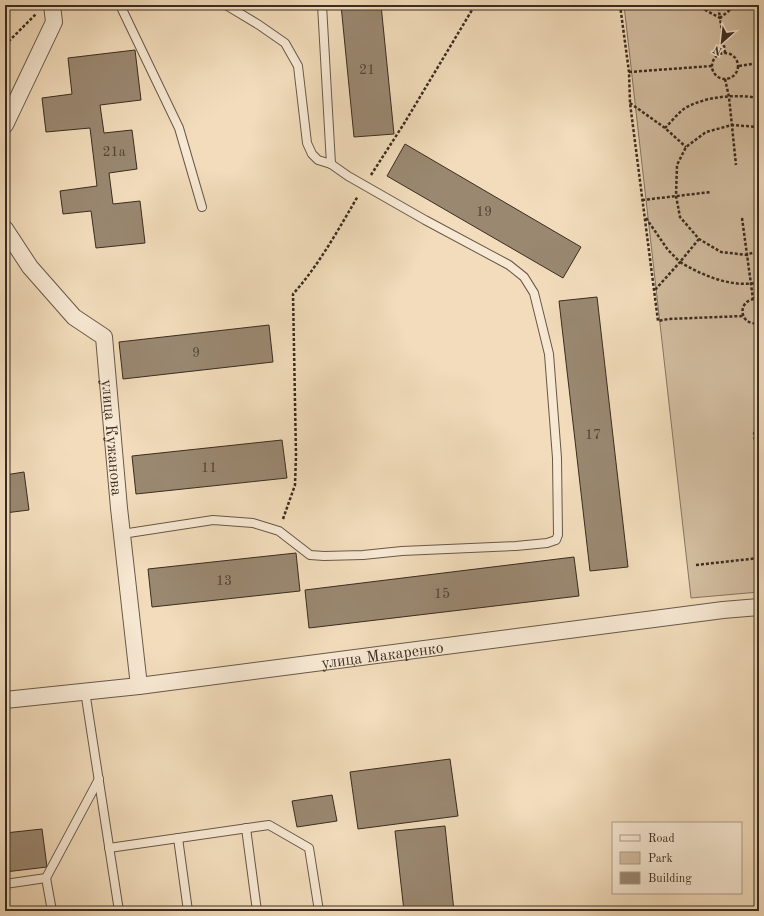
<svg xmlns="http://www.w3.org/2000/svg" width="764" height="916" font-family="'Old Standard TT',serif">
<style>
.green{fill:#d3bea1;stroke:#867560}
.building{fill:#9a8871;stroke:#3a2c20}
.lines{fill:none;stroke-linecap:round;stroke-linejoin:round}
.service-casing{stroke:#685847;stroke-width:10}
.minor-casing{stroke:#685847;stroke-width:18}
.path{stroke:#3a2c20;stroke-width:2.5;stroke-dasharray:3 2;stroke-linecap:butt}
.service{stroke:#f7e8d3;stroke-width:8}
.minor{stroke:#f7e8d3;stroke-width:16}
.labels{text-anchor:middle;stroke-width:4;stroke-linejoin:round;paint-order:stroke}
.number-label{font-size:14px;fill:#524334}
.street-label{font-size:16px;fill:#3a2c20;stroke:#f7e8d3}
</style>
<rect width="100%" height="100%" fill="#f2dcbb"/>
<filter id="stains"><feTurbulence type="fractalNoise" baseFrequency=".005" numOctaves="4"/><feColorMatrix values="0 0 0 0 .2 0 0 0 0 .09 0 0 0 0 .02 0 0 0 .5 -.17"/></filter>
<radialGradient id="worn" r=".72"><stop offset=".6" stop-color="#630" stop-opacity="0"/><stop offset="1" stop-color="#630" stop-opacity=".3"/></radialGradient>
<path class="green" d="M624 5H759V592L691 598Z"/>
<g class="building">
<path d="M341 5H381L394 134 354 137Z"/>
<path d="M135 50 141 100 100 105 104 133 132 130 137 169 109 173 113 204 140 201 145 243 96 248 91 211 63 214 60 191 97 186 90 128 46 132 42 98 72 94 68 58Z"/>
<path d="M405 144 581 247 563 278 387 176Z"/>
<path d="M597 297 628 567 590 571 559 301Z"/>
<path d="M269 325 273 362 123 379 119 342Z"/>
<path d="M282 440 287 478 136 494 132 456Z"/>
<path d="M24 472 29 510 5 513V475Z"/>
<path d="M296 553 300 591 152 607 148 569Z"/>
<path d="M574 557 579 596 309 628 305 590Z"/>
<path d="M450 759 458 816 358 829 350 772Z"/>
<path d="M332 795 337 821 297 827 292 801Z"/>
<path d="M445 826 454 911H404L395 831Z"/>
<path d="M42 829 47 867 5 872V833Z"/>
</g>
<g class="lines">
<defs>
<g id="service">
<path d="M120 5 179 128 202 207"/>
<path d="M322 5 331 164"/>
<path d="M122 534 213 520 253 523 279 531 310 555 324 556 363 555 402 551 516 546 547 543 556 540 558 535 557 458 549 354 534 293 524 277 509 265 425 220 348 176 331 164 318 160 312 154 307 143 298 66 285 43 259 25 226 5"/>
<path d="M85 691 119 911"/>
<path d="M246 828 257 911"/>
<path d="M178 838 188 911"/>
<path d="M109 848 269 825 309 848 319 911"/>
<path d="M46 878 52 911"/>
<path d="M5 884 46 878 99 779"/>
</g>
<g id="minor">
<path d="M5 125 54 22 52 5"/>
<path id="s1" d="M5 229 30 267 74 317 104 337 119 508 139 686"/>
<path id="s2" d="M5 700 139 686 723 610 759 607"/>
</g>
</defs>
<use href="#service" class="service-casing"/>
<use href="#minor" class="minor-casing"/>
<g class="path">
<path d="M620 5 629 72 630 103 658 321 668 319 743 316"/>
<path d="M696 5 720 18 718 5"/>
<path d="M5 45 36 14"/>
<path d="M725 53 720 18 736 5"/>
<circle cx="725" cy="66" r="13"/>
<path d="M739 66 759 63"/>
<path d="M629 72 712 66"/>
<path d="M725 79 729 97 736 165"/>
<path d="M630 103 665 128 686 147"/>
<path d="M759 127 732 125 706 132 686 147 677 165 676 196 680 217 699 239 721 252 747 255 759 250"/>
<path d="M665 128C671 122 678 113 685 108 707 96 735 94 759 98"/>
<path d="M371 175 405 122 475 5"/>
<path d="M643 201V200L711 192"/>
<path d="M646 218 668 250 680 262 654 291"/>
<path d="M742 218 753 299"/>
<path d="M699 239 680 262C701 275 734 289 759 282"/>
<path d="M759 299C736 297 738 327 759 323"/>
<path d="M757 324 759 336"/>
<path d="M759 423C753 430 752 439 759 445"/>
<path d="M283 519 295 485 296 456 293 294C319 265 338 230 358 196"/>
<path d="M696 565 759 558"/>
</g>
<use href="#service" class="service"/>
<use href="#minor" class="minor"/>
</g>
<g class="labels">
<g class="number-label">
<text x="367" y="74">21</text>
<text x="114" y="156">21а</text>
<text x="484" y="216">19</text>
<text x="196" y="357">9</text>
<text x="593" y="439">17</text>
<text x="209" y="472">11</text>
<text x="224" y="585">13</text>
<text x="442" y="598">15</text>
</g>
<g class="street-label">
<text dy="6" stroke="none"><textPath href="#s1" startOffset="249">улица Кужанова</textPath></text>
<text dy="6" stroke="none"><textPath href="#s2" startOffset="380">улица Макаренко</textPath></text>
</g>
</g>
<rect width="764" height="916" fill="none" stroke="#f2dcbb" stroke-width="20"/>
<rect x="6" y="6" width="752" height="904" fill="none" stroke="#3a2c20" stroke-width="2"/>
<rect x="10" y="10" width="744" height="896" fill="none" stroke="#3a2c20"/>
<rect x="612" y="822" width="130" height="72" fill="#f7e8d3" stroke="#ab9d8b"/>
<rect x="620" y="835" width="20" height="6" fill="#f7e8d3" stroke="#ab9d8b"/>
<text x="648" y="842" font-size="12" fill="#3a2c20">Road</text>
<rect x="620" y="852" width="20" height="12" fill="#d3bea1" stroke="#ab9d8b"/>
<text x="648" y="862" font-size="12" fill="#3a2c20">Park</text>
<rect x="620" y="872" width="20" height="12" fill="#9a8871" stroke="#ab9d8b"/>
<text x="648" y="882" font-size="12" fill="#3a2c20">Building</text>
<g transform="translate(722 42) rotate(207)" stroke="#f7e8d3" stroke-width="3" paint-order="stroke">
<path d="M0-3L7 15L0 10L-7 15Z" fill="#3a2c20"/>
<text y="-6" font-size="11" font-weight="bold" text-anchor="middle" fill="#3a2c20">N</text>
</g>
<rect width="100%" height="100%" filter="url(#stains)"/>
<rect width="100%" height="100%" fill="url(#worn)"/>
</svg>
